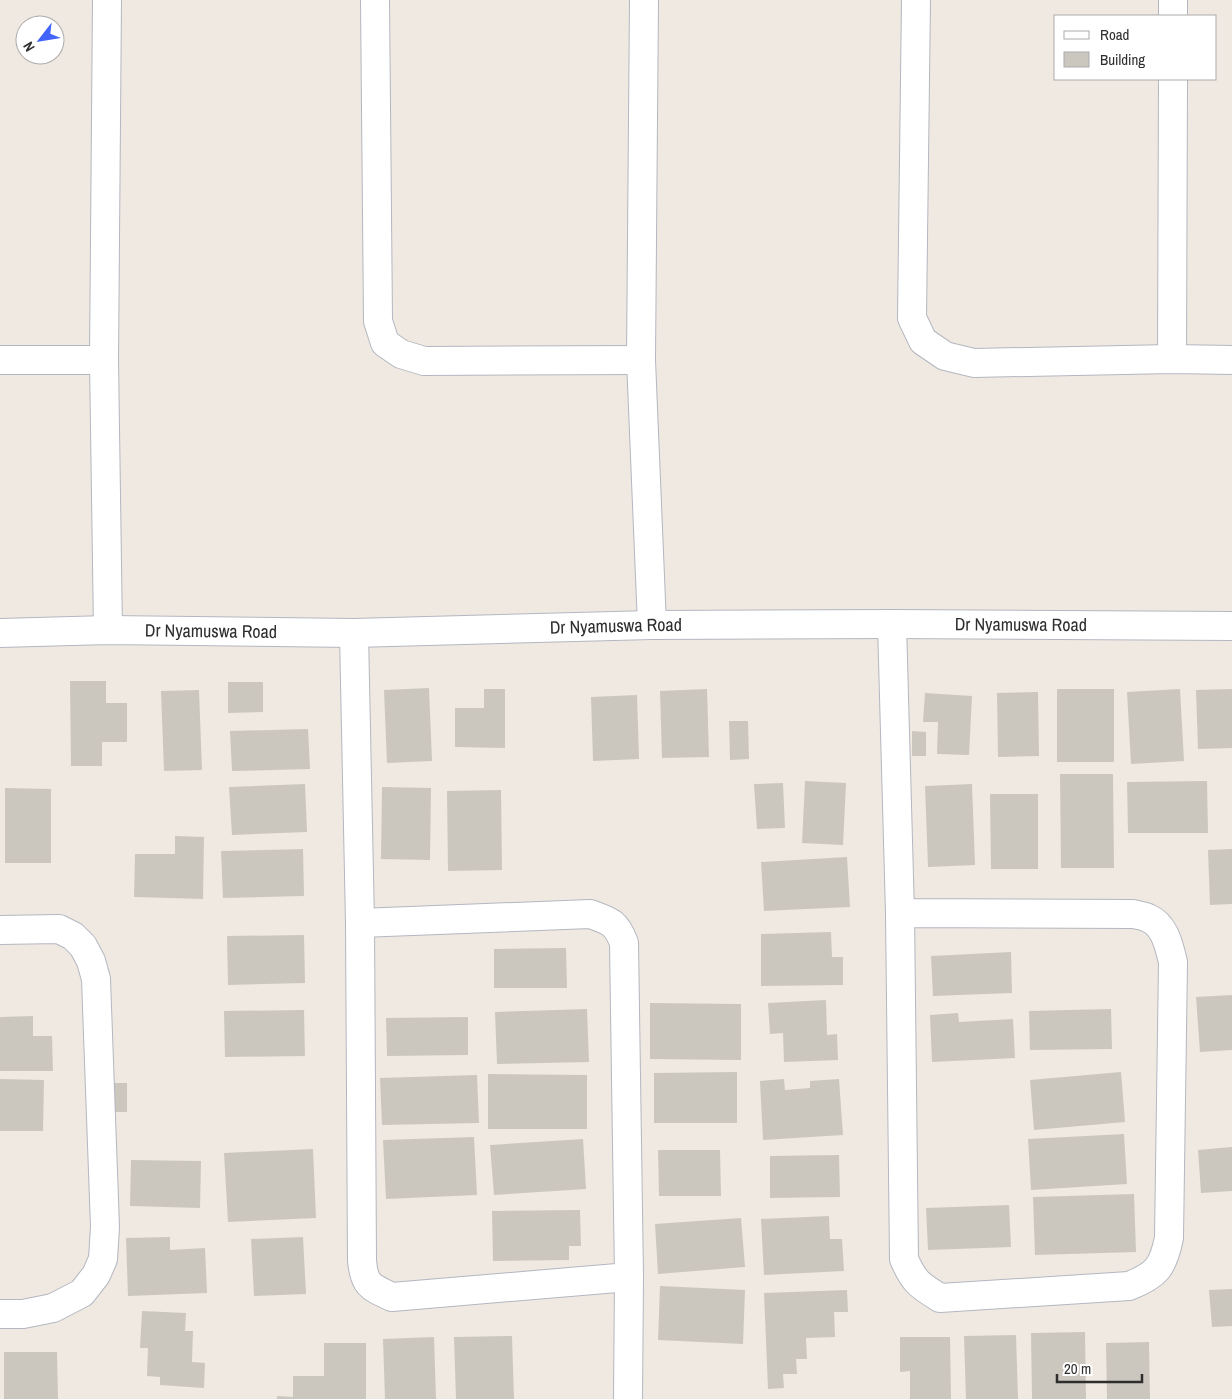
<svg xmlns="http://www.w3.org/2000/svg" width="1232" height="1399" font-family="'Archivo Narrow',sans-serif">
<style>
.building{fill:#cbc7bf}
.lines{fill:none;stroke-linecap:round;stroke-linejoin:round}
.minor-casing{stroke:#b4b7c1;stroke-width:30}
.minor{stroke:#fff;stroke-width:28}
.labels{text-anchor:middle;stroke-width:4;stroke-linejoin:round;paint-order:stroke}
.street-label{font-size:18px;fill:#2e2e2e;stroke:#fff}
</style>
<rect width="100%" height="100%" fill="#efe9e1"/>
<g class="building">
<path d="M70 681H106V703H127V742H102V766H71Z"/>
<path d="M228 682H263V712L228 713Z"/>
<path d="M429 688 432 761 387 763 384 690Z"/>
<path d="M484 689H505V748L455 747V708H484Z"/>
<path d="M707 689 709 757 662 758 660 691Z"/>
<rect x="1057" y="689" width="57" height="73"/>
<path d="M1180 689 1184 761 1131 764 1127 692Z"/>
<path d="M1232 689V748L1198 749 1196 690Z"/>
<path d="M199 690 202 770 164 771 161 691Z"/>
<path d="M1038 692 1039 756 998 757 997 693Z"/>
<path d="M925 693 972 696 969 755 937 754 938 722H923Z"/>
<path d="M637 695 639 759 593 761 591 697Z"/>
<path d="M729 721H748L749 759 730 760Z"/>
<path d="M308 729 310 769 232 771 230 731Z"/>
<path d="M912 731 926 732V756H912Z"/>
<path d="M1060 774H1113L1114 868H1061Z"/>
<path d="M805 781 846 783 843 845 802 843Z"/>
<path d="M1207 781 1208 833H1128L1127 782Z"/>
<path d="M783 783 785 828 757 829 754 784Z"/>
<path d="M305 784 307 832 232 835 229 787Z"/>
<path d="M972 784 975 865 928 867 925 786Z"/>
<path d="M382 787 431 788 430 860 381 859Z"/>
<path d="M5 788 51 789V863H5Z"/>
<path d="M501 790 502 870 448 871 447 791Z"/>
<path d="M990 794H1038V869H991Z"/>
<path d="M175 836 204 837 203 899 134 897 135 854H175Z"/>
<path d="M303 849 304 896 223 898 221 851Z"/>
<path d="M1232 849V904L1210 905 1208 850Z"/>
<path d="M847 857 850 907 764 911 761 862Z"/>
<path d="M831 932 832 957H843V985L761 986V934Z"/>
<path d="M304 935 305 983 228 985 227 936Z"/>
<path d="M566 948 567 988H494V949Z"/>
<path d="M1011 952 1012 993 933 996 931 956Z"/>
<path d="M1232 995V1050L1200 1052 1196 997Z"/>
<path d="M826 1000 827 1035 837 1034 838 1060 784 1062 783 1033 770 1034 768 1003Z"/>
<path d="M650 1003 741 1004V1060L650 1059Z"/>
<path d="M587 1009 589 1062 497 1064 495 1012Z"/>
<path d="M1111 1009 1112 1049 1030 1050 1029 1011Z"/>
<path d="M304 1010 305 1056 225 1057 224 1011Z"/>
<path d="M958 1013 959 1022 1013 1019 1015 1058 932 1062 930 1015Z"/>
<path d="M33 1016V1036H52L53 1071H0V1017Z"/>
<path d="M468 1017V1055L387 1056 386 1018Z"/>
<path d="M737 1072V1123H654V1073Z"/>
<path d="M1121 1072 1125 1122 1034 1130 1030 1080Z"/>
<path d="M488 1074 587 1075V1129H488Z"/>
<path d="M477 1075 479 1123 382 1125 380 1078Z"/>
<path d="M0 1079 44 1080 43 1131H0Z"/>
<path d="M784 1079 785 1090 810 1088V1081L839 1079 843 1135 763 1140 760 1081Z"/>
<rect x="113" y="1083" width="14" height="29"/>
<path d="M1124 1134 1127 1184 1031 1190 1028 1139Z"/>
<path d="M474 1137 477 1195 386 1199 383 1140Z"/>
<path d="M583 1139 586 1189 494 1195 490 1145Z"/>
<path d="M1232 1147V1191L1201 1193 1198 1150Z"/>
<path d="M313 1149 316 1218 228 1222 224 1153Z"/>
<path d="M658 1150H720L721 1196H659Z"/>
<path d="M839 1155 840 1197 770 1198V1156Z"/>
<path d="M131 1160 201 1161 200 1208 130 1206Z"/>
<path d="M1134 1194 1136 1252 1035 1255 1033 1197Z"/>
<path d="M1009 1205 1011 1247 928 1250 926 1208Z"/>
<path d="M580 1210 581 1246H569V1260L493 1261 492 1211Z"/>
<path d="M829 1216 830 1239H842L844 1271 764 1275 761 1219Z"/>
<path d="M741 1218 745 1267 658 1274 655 1224Z"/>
<path d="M170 1237V1250L205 1248 207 1293 128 1296 126 1238Z"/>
<path d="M303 1237 306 1294 254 1296 251 1239Z"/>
<path d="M660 1286 745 1290 743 1344 658 1340Z"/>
<path d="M1232 1289V1326L1212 1327 1209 1290Z"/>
<path d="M847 1290 848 1312H834L835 1337 806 1338 807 1359H796L797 1374H783L784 1388 768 1389 764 1293Z"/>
<path d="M142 1311 186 1313 185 1331H193L192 1362 205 1363 204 1388 160 1385V1377L147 1376 148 1348H140Z"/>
<path d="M1085 1332 1086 1399H1032L1031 1333Z"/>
<path d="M1016 1335 1018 1399H966L964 1336Z"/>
<path d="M512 1336 514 1399H456L454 1337Z"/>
<path d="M434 1337 436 1399H385L383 1339Z"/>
<path d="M900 1337H950L951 1399H910V1371L900 1372Z"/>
<path d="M1149 1342 1150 1399H1107L1106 1343Z"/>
<path d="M324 1343H366V1399H277V1396L293 1397V1376H324Z"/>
<path d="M4 1352H57L58 1399H4Z"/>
</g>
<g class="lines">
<defs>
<g id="minor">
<path d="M107 0 104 360 108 630"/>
<path d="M375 0 378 321 385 343 401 354 424 361 641 360"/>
<path d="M644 0 641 360 652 625"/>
<path d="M916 0 912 318 923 341 945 356 974 363 1172 359 1232 360"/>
<path d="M1173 16V0"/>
<path d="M1172 359 1173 79"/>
<path d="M0 360H104"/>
<path d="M892 624 900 913 904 1259C914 1282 919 1285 940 1298L1129 1286C1157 1275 1163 1267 1169 1238L1173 962C1169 946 1165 925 1148 918 1144 916 1138 915 1133 914L900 913"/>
<path id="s1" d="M0 633 108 630 354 633 652 625 892 624 1232 626"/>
<path d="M354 633 360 923"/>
<path d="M590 914C610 921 616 922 624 943L629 1277 392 1297C370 1287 364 1285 362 1260L360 923Z"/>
<path d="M0 930 59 929 73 936 83 946 91 961 96 979 105 1227 103 1259 96 1275 82 1293 53 1308 23 1314H0"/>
<path d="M628 1399 629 1277"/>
</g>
</defs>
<use href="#minor" class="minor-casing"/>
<use href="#minor" class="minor"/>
</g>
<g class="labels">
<g class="street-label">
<text dy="6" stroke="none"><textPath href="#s1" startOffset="1021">Dr Nyamuswa Road</textPath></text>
<text dy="6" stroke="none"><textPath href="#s1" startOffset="616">Dr Nyamuswa Road</textPath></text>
<text dy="6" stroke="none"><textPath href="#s1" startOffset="211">Dr Nyamuswa Road</textPath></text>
</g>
</g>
<rect x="1054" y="15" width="162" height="65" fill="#ffffff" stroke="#ababab"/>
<rect x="1064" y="31" width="25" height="8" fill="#ffffff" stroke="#ababab"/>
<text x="1100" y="40" font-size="15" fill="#2e2e2e">Road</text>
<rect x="1064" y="52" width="25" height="15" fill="#cbc7bf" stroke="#ababab"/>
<text x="1100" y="65" font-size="15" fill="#2e2e2e">Building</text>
<g transform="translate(40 40) rotate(239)"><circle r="24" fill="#ffffff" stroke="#ababab"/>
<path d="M0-4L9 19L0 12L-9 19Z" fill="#4264fb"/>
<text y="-8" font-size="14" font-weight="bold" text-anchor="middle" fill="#2e2e2e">N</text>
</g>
<path d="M1057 1374v8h85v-8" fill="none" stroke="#2e2e2e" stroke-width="2.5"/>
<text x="1064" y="1374" font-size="15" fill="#2e2e2e" stroke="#ffffff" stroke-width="4" paint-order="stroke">20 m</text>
</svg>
